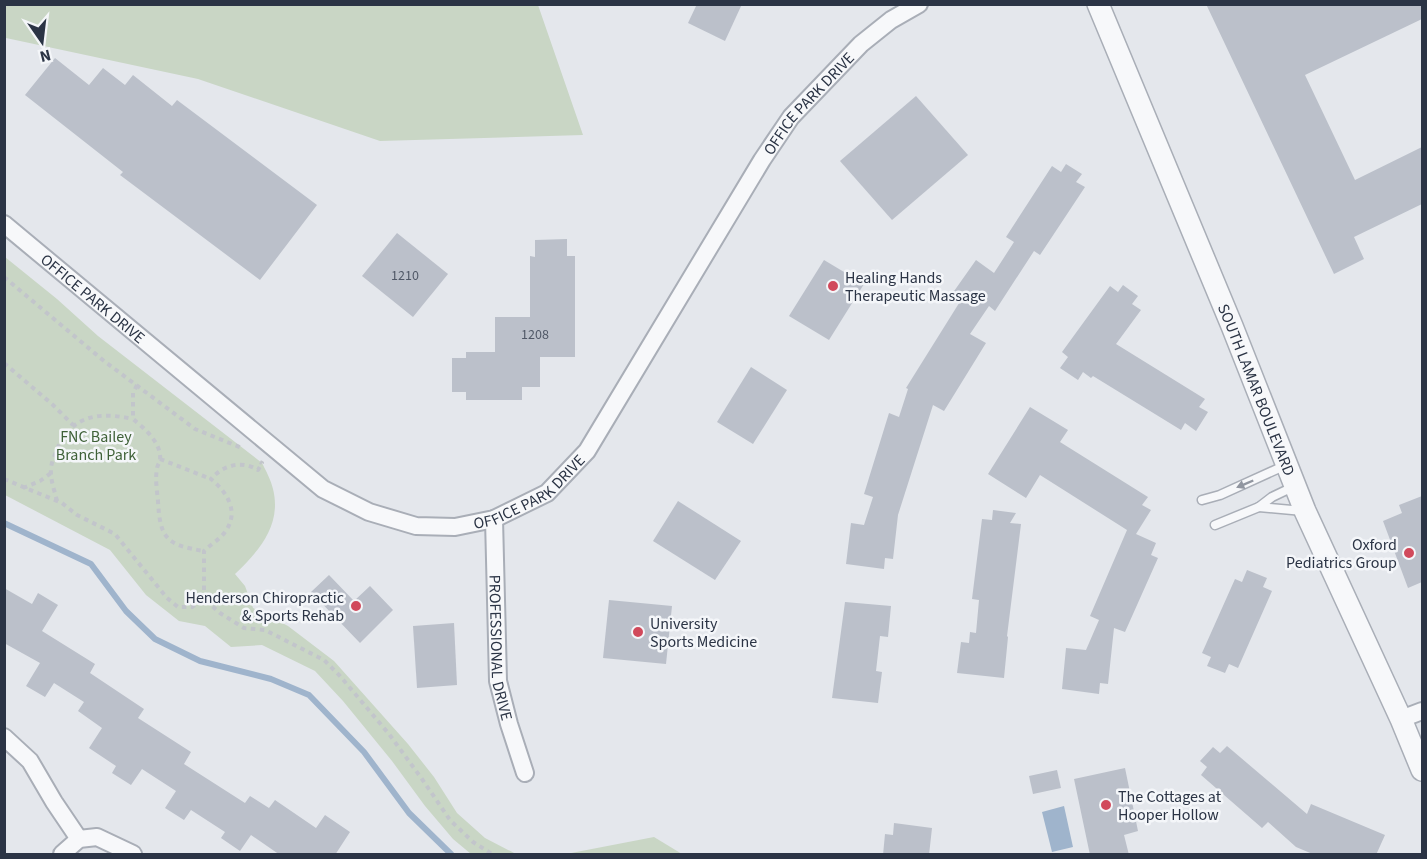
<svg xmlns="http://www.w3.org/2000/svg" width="1427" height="859" font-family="'Source Sans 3',sans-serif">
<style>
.green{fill:#c9d6c5}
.water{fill:#9fb4cc}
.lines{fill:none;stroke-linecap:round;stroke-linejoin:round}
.stream{stroke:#9fb4cc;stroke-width:6}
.building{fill:#bbc0ca}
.service-casing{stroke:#a9aeb7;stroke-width:11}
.minor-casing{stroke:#a9aeb7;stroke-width:20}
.tertiary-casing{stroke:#a9aeb7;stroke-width:24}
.path{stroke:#c2c5cb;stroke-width:4;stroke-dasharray:4.5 4.5;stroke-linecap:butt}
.service{stroke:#f7f8fa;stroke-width:8}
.minor{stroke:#f7f8fa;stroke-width:16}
.tertiary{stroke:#f7f8fa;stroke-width:21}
.oneway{fill:#9196a0}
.poi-dot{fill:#d1495b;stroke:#f4f6f9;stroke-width:2}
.labels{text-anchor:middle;stroke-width:5;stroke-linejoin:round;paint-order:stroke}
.number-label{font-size:14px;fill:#4f5766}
.street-label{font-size:16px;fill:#2b3445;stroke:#f4f6f9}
.poi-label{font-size:16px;fill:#2b3445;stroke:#f4f6f9;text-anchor:start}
.park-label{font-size:16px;fill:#3f6138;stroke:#f4f6f9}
</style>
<rect width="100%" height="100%" fill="#e4e7ec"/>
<g class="green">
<path d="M5 4 538 5 583 135 380 141 198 79 6 38 5 37Z"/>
<path d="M5 257 57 299 98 336 262 463C266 471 271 480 273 489 282 525 259 551 235 574L245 586 253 608 288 626 334 661 408 744 434 777 457 813 485 838 516 854H471L453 839 425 806 392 761 343 701 315 671 262 645 231 647 205 626 179 621 146 595 110 550 5 495Z"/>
<path d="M654 837 682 854H566Z"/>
</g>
<path class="water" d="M1064 806 1073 847 1052 852 1042 812Z"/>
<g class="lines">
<path class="stream" d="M4 523 91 564 126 611 155 639 200 661 271 679 309 695 364 752 409 813 451 854"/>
</g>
<g class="building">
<path d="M697 4H742L725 41 688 23Z"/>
<path d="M1206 4H1422V19L1305 75 1355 180 1422 147V204L1354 237 1364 259 1334 274Z"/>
<path d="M55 58 89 85 103 68 125 85 133 75 172 106 177 100 317 205 260 280 120 175 123 172 25 95Z"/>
<path d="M916 96 968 155 892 220 840 161Z"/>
<path d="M1066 164 1082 174 1076 182 1085 187 1040 255 1034 251 995 311 989 306 970 334 986 343 944 411 933 405 898 515 893 559 885 558 884 569 846 564 851 523 864 525 873 497 864 494 889 413 899 417 908 389 906 388 961 300 952 294 976 260 994 273 1014 242 1006 237 1052 166 1061 172Z"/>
<path d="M397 233 448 274 413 317 362 276Z"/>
<path d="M567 239V256H575V357H540V387H522V400H466V392H452V358H466V352H495V317H530V256L535 257V240Z"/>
<path d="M824 260 864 284 829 340 789 316Z"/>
<path d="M1123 285 1138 296 1132 304 1141 310 1116 344 1205 399 1199 407 1208 412 1196 431 1185 423 1181 430 1093 376 1091 378 1083 372 1078 380 1060 368 1068 357 1062 352 1110 286 1118 292Z"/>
<path d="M751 367 787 390 753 444 717 422Z"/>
<path d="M1030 407 1068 430 1060 442 1148 497 1142 505 1151 510 1136 534 1156 543 1151 555 1158 558 1125 632 1114 628 1108 684 1100 683 1099 694 1062 689 1066 648 1086 650 1099 620 1090 616 1127 530 1040 475 1026 498 988 474Z"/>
<path d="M1422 496V582L1408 588 1383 521 1402 513 1399 505Z"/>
<path d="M678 501 741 541 715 580 653 541Z"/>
<path d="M993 510 1016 513 1010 523 1021 524 1007 636 1008 637 1004 678 957 673 961 642 969 643 970 632 976 633 979 600 972 599 982 519 992 520Z"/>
<path d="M1247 570 1267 578 1263 587 1272 591 1238 668 1229 664 1225 673 1207 666 1211 657 1202 653 1235 579 1242 582Z"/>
<path d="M329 575 354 601 370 586 393 610 360 643 311 592Z"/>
<path d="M4 588 32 604 38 593 58 605 42 631 95 664 90 673 144 709 138 718 191 752 184 764 245 803 250 796 269 808 275 800 316 828 325 815 350 832 335 855H280L251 835 240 851 221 838 225 832 191 810 184 820 165 808 176 791 142 769 131 785 112 773 116 766 89 748 102 728 78 711 84 702 54 683 45 697 26 686 40 663 4 643Z"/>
<path d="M609 600 672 606 666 664 603 658Z"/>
<path d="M845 602 891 606 888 637 880 636 876 671 882 672 878 703 832 698Z"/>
<path d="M454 623 457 685 417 688 413 626Z"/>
<path d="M1227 746 1307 814 1311 804 1385 835 1376 855H1315L1296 847 1268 822 1262 828 1201 775 1207 767 1200 761 1213 747 1220 753Z"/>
<path d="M1125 768 1138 831 1124 835 1129 855H1090L1074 779Z"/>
<path d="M1057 770 1061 788 1033 794 1029 776Z"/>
<path d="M894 823 932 828 929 855H883L885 834 893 835Z"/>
</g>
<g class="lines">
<defs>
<g id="service">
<path d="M1202 500 1220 495 1286 465"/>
<path d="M1259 507 1303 511"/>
<path d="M1215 525 1259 507 1272 497 1295 486"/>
</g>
<g id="minor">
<path id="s1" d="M4 224 323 489 369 512 416 526 455 527 494 519 547 493 587 451 762 160 791 117 861 44 891 20 919 4"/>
<path id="s2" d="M494 519 498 681 509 724 525 773"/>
<path d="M1401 719 1422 711"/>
<path d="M4 737 30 761 54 802 79 839"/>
<path d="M62 854 79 839 97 837 133 854"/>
</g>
<g id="tertiary">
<path id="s3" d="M1098 4 1232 326 1305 511 1401 719 1422 770"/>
</g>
</defs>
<use href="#service" class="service-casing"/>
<use href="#minor" class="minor-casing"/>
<use href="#tertiary" class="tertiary-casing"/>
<g class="path">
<path d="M4 277 104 361 195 429 242 448"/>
<path d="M4 363 53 405 73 425"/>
<path d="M137 385 133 393V419C144 428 162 443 160 460 160 463 157 465 157 469 155 479 157 491 158 501 160 538 166 545 204 551"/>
<path d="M160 459 211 479"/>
<path d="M4 479 62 503 77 515 115 534 167 598 178 607H192L204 599 220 613 244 628 265 630 324 660 340 676 389 734 422 779 450 820 473 842 492 854"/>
<path d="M23 488 40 481 51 473"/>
<path d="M57 501C55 492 51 482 51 473 50 464 55 455 58 447 73 414 101 412 133 419"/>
<path d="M204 599V551C210 545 220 539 225 532 240 512 227 492 211 479 223 465 242 460 258 470L262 463 260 462"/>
</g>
<use href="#service" class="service"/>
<use href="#minor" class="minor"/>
<use href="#tertiary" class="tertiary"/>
</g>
<defs><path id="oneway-solid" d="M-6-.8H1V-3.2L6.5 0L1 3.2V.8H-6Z" transform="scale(1.5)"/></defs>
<use class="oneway" href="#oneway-solid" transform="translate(1245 484) rotate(157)"/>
<g class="poi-dot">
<circle cx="833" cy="286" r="6"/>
<circle cx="1409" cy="553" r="6"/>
<circle cx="356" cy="606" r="6"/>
<circle cx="638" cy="632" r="6"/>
<circle cx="1106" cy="805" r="6"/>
</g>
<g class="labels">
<g class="number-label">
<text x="405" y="280">1210</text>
<text x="535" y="339">1208</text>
</g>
<g class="street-label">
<text dy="6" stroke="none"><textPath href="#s1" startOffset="1124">OFFICE PARK DRIVE</textPath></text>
<text dy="6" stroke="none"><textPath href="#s1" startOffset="116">OFFICE PARK DRIVE</textPath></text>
<text dy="6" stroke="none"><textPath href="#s3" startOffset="417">SOUTH LAMAR BOULEVARD</textPath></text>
<text dy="6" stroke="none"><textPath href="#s1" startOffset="638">OFFICE PARK DRIVE</textPath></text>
<text dy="6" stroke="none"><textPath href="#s2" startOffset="129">PROFESSIONAL DRIVE</textPath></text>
</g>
<g class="poi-label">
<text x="845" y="283">Healing Hands<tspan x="845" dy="18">Therapeutic Massage</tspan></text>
<text x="1397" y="550" text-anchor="end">Oxford<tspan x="1397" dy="18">Pediatrics Group</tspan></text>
<text x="344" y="603" text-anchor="end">Henderson Chiropractic<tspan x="344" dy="18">&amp; Sports Rehab</tspan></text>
<text x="650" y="629">University<tspan x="650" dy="18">Sports Medicine</tspan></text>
<text x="1118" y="802">The Cottages at<tspan x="1118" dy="18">Hooper Hollow</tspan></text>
</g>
<g class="park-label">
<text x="96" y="442">FNC Bailey<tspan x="96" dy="18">Branch Park</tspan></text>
</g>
</g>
<rect width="1427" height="859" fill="none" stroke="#2b3445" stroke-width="12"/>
<g transform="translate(42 42) rotate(166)" stroke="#f4f6f9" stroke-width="4.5" paint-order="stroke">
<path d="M0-4.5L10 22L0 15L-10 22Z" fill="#2b3445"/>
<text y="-9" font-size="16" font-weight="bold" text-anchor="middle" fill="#2b3445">N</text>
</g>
</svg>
